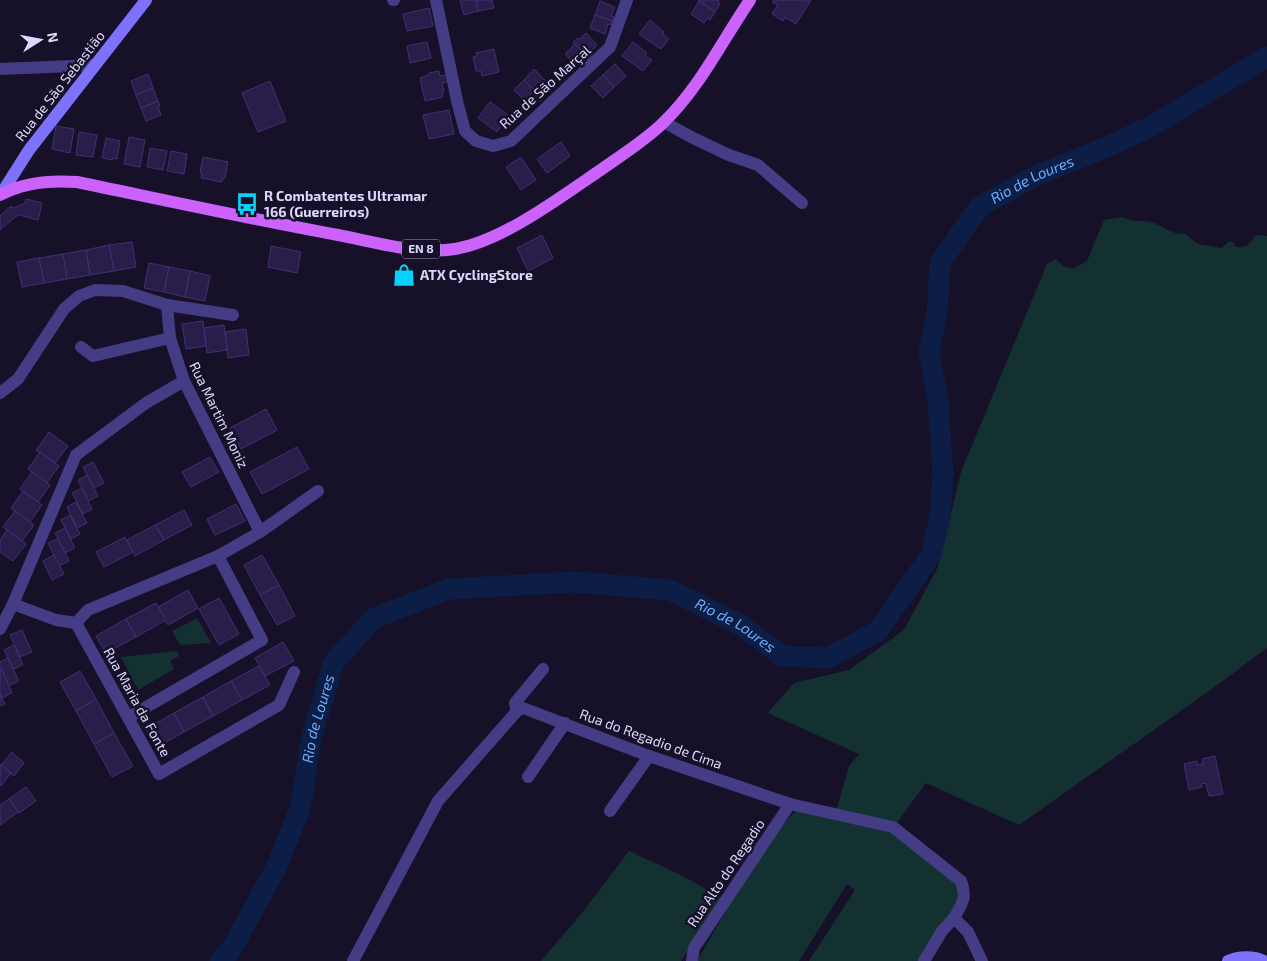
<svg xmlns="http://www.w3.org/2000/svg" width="1267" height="961" font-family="'Exo 2',sans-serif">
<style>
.green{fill:#143132}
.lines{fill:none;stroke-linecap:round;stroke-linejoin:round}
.river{stroke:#0c1d46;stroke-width:21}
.building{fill:#291d49;stroke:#413074}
.street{stroke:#443d86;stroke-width:12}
.secondary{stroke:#7e72fc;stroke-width:12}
.primary{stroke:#cc62fc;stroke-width:12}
.labels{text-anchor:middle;stroke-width:5;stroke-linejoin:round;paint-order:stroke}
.shield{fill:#161128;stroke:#a39cbe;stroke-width:1}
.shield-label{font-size:12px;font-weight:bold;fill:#dfd8fe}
.street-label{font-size:14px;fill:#dfd8fe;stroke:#161128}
.poi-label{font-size:14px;font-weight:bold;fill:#dfd8fe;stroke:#161128;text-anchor:start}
.water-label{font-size:15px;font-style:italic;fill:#69aefc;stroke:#161128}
</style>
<rect width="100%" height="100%" fill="#161128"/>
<g class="green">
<path d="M1123 217C1136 224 1139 219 1151 222 1163 226 1172 235 1185 234L1198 244 1222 248 1230 241 1234 243V246C1246 250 1250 244 1256 235L1267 236V648L1209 691 1019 825 926 783 896 824 959 882V900L920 961H809L855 890 847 884 799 961H697C713 934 777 819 799 810 807 807 828 809 837 808L849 766 859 754 768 713 794 683 849 670 904 630 938 567 961 472 1047 264 1056 259 1063 266 1073 269 1087 261 1104 220Z"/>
<path d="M197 618 211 643 180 645 172 631Z"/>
<path d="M177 651 179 656 170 661 174 669 138 690 121 657Z"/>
<path d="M629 851 679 874 724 899 681 961H541L582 913Z"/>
</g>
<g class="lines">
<path class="river" id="s1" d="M220 961 230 952 277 866 300 809 312 735 334 662 374 618 449 589 574 582 670 590 741 625 782 656 828 658 878 631 931 555 940 517 943 474 938 401 929 351 937 314 940 263 979 207 1035 176 1107 147 1152 126 1267 57"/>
</g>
<g class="building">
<path d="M460 0H476L478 11 464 15Z"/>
<path d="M476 0H492L494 8 478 11Z"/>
<path d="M699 0H719L718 2 720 4 715 12 699 1Z"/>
<path d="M774 0H811L796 24 785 17 783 21 772 14 778 5 772 2Z"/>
<path d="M600 1 615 7 611 16 614 17 612 21 595 15Z"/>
<path d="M699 1 715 12 710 20 707 18 704 23 691 14Z"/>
<path d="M429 8 433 26 407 31 403 14Z"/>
<path d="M595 15 612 21 611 25 608 24 605 34 590 28Z"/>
<path d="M650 20 664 32 663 34 669 39 661 49 639 34Z"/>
<path d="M586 33 597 45 591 51 593 53 589 58 573 42 578 38 580 39Z"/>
<path d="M427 42 431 58 410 63 407 46Z"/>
<path d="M633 42 647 53 645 55 652 60 643 71 622 56Z"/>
<path d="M575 44 589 58 586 60 583 58 576 65 565 54Z"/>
<path d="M494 49 499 72 482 76 481 71H476L473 57 477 56 476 53Z"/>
<path d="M615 64 626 76 614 87 603 75Z"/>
<path d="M534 69 545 80 534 91 524 80Z"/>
<path d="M439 71 440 76 446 75 448 82 442 83 444 92 442 93 443 97 425 101 420 78 429 75V73Z"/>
<path d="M148 74 153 88 136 95 131 81Z"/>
<path d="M603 75 614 87 603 98 591 86Z"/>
<path d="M524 80 534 91 525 101 514 90Z"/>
<path d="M270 81 286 121 258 132 242 93Z"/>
<path d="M153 88 158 101 141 108 136 95Z"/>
<path d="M158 101 160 106 158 107 161 115 146 121 141 108Z"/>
<path d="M490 102 508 115 497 132 478 118Z"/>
<path d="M449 110 454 134 429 139 423 115Z"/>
<path d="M56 126 74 129 70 153 52 149Z"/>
<path d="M79 132 97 135 93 157 76 155Z"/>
<path d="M129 137 145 140 140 167 124 164Z"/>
<path d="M106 138 120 141 117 159 113 158 112 160 102 158Z"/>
<path d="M561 142 570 156 547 173 537 159Z"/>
<path d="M150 148 167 151 163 170 147 167Z"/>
<path d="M171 151 187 154 184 174 167 171Z"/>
<path d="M203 157 228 162 225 178H223L222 182 201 178 202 174 200 173Z"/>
<path d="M521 157 536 180 521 190 506 167Z"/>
<path d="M26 199 42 203 38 220 19 215V214L0 230V216L11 206 14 208 25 203Z"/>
<path d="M542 235 553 258 528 271 517 248Z"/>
<path d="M132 242 136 267 114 271 109 245Z"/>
<path d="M109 245 114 271 90 275 86 250Z"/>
<path d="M271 246 301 252 297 273 268 267Z"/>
<path d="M86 250 90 275 67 279 63 254Z"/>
<path d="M63 254 67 279 44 283 39 258Z"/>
<path d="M39 258 44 283 22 287 17 262Z"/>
<path d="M149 263 169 267 164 292 144 288Z"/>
<path d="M169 267 190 271 185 297 164 292Z"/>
<path d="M190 271 210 276 205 301 185 297Z"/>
<path d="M203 321 206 346 186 349 182 324Z"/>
<path d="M224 325 227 350 207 353 204 328Z"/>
<path d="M246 329 249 355 228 358 225 332Z"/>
<path d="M266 409 277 430 241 449 230 428Z"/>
<path d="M49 432 68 446 55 463 36 450Z"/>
<path d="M297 447 309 469 262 494 250 472Z"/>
<path d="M40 452 59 466 47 483 28 469Z"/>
<path d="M210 457 219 472 191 487 182 472Z"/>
<path d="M93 462 104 483 94 488 83 467Z"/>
<path d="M32 472 50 485 38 502 20 489Z"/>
<path d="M87 475 98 496 88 501 78 480Z"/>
<path d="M82 488 92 509 83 514 72 493Z"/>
<path d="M23 491 42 505 30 522 11 508Z"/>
<path d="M76 502 87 523 77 528 67 507Z"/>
<path d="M236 504 245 521 215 535 207 519Z"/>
<path d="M184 510 192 525 164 540 155 525Z"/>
<path d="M15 511 34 525 22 541 3 527Z"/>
<path d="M70 515 80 534 71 539 61 520Z"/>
<path d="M155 525 164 540 135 556 127 540Z"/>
<path d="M65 528 75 548 65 553 55 533Z"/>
<path d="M7 530 26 544 13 561 0 552V540Z"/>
<path d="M125 537 133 552 104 567 96 552Z"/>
<path d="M58 539 69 561 59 566 48 543Z"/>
<path d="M54 555 64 574 52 580 43 561Z"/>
<path d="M262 555 279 585 260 595 244 565Z"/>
<path d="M279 585 295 616 277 625 260 595Z"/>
<path d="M188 590 198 608 168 625 158 607Z"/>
<path d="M219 598 239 634 219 645 199 609Z"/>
<path d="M156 603 166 620 136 637 126 619Z"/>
<path d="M126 619 136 637 106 653 96 636Z"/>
<path d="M22 630 32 652 20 657 10 635Z"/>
<path d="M283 642 294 661 265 676 255 658Z"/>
<path d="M14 645 23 665 13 669 4 650Z"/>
<path d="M8 658 19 681 8 686 0 667V662Z"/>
<path d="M259 666 270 685 242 700 231 681Z"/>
<path d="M2 670 12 693 2 698 0 694V671Z"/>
<path d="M80 671 96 699 76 711 60 682Z"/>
<path d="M231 681 242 700 213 716 203 697Z"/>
<path d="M0 694 5 704 0 706Z"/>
<path d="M203 697 213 716 184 732 174 713Z"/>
<path d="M96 699 114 733 94 744 76 711Z"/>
<path d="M174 713 184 732 157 747 146 729Z"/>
<path d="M114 733 133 766 112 777 94 744Z"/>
<path d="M12 752 24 763 14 776 1 765Z"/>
<path d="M1215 756 1223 794 1209 796 1206 783 1201 784 1202 787 1189 790 1184 764 1197 761V765L1203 764 1202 759Z"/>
<path d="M0 764 11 773 1 786 0 785Z"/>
<path d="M26 787 36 801 19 813 9 799Z"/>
<path d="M9 799 18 812 0 825V805Z"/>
</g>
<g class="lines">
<g class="street">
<path d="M393 0H394"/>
<path d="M436 0 458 105 465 131 476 141 493 146 511 141 610 47 627 0"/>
<path d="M0 69 95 65"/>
<path d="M664 122 693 138 729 155 758 165 802 203"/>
<path d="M167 305 170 338 184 381 260 532"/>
<path d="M81 347 93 356 170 338"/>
<path d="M0 393 18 379 64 309 79 296 95 290 123 291 167 305 233 315"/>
<path d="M13 604 56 620 76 623 88 610 218 556 260 532 318 491"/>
<path d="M76 623 159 774 279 705 294 672"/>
<path d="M0 629 13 604 76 455 146 403 184 381"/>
<path d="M517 711 515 703 543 669"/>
<path d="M129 717 262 640 218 556"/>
<path d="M528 777 565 723"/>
<path d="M610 811 649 756"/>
<path d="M353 961 438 801 517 711 523 708 649 756 790 804 893 827 961 881C967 898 963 902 954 918L968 932 982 961"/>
<path d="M692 961 694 948 790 804"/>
<path d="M924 961 942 931 954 918"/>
</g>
<g class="secondary">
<path d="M1 194 29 150 146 0"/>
<path d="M1228 961C1239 956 1254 956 1264 961"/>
</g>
<path class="primary" d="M0 195C24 182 50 180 77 182 164 200 251 219 338 235 375 242 417 255 455 249 503 241 562 196 602 169 623 154 646 140 664 122 700 87 722 41 750 0"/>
</g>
<defs>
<symbol id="bus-bare" viewBox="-9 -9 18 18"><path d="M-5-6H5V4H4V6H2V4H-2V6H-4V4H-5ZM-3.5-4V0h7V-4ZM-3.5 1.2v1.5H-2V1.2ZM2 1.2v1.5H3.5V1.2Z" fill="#09d2fa" stroke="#161128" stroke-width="2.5" paint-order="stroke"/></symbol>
<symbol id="shop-bare" viewBox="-9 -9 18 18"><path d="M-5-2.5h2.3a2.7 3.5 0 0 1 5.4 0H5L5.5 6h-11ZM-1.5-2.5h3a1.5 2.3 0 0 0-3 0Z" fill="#09d2fa" stroke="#161128" stroke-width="2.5" paint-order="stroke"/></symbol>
</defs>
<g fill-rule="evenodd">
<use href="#bus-bare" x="231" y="188" width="32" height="32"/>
<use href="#shop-bare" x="388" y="259" width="32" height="32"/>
</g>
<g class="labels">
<rect class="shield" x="402" y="239.5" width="38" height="19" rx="4"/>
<g class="shield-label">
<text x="421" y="253">EN 8</text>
</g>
<g class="street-label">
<text transform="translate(60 86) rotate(-52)" y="5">Rua de São Sebastião</text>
<text transform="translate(545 87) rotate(-42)" y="5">Rua de São Marçal</text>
<text transform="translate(219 415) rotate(64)" y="5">Rua Martim Moniz</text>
<text transform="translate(137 702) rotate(61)" y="5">Rua Maria da Fonte</text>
<text transform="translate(651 739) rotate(20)" y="5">Rua do Regadio de Cima</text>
<text transform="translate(726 873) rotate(-56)" y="5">Rua Alto do Regadio</text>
</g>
<g class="poi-label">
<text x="264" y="201">R Combatentes Ultramar<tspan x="264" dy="16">166 (Guerreiros)</tspan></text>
<text x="420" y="280">ATX CyclingStore</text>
</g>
<g class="water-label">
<text dy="5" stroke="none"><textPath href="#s1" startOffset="1435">Rio de Loures</textPath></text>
<text dy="5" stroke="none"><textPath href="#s1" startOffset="760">Rio de Loures</textPath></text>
<text dy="5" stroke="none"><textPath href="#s1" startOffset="265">Rio de Loures</textPath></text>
</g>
</g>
<g transform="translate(40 40) rotate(79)" stroke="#161128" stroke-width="4" paint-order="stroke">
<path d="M0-4L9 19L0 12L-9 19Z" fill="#dfd8fe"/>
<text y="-8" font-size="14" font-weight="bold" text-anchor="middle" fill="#dfd8fe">N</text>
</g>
</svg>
